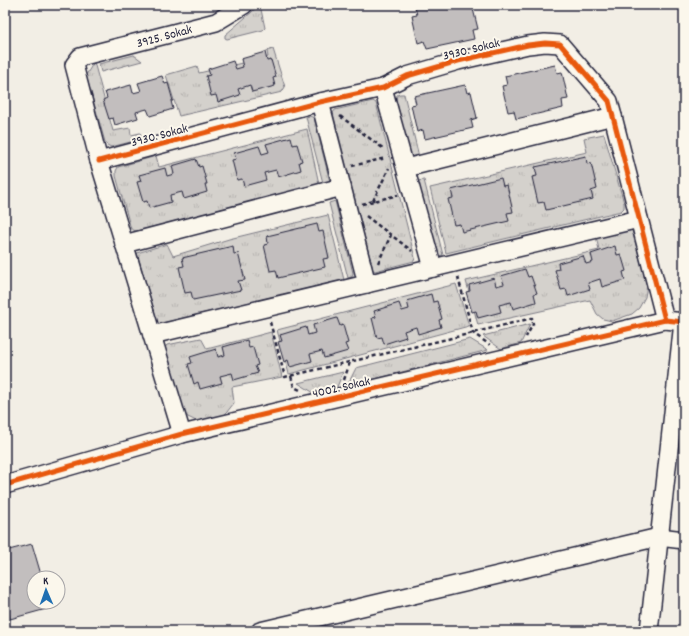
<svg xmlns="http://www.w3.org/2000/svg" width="689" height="636" font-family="Dekko,sans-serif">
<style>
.grass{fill:url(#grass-tufts);stroke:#7b7a84}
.building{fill:#c2bebe;stroke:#22223b}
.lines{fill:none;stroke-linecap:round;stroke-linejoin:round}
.minor-casing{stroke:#22223b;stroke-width:20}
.path{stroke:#22223b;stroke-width:2.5;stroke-dasharray:4 3;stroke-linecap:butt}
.minor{stroke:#fbf7ec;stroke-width:17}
.cycleway-casing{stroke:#fbf7ec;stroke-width:8}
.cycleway{stroke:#e8590c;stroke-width:5}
.labels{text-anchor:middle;stroke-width:4;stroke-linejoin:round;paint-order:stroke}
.street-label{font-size:13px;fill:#22223b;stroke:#fbf7ec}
</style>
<defs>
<pattern id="grass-tufts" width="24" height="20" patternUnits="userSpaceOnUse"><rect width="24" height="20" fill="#d4d1cc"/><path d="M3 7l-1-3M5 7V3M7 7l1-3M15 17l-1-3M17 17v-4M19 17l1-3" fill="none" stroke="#b6b3b0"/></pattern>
</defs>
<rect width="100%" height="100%" fill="#f2eee5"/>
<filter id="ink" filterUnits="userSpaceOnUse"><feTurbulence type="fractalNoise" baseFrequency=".025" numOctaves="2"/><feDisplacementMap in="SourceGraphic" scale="8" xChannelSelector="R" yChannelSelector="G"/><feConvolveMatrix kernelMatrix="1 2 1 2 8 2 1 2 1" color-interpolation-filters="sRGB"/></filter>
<g filter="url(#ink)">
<g class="grass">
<path d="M260 5 265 28 263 30 227 39 225 38V35Z"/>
<path d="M273 49 285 87 282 92 179 116 166 75 197 66 199 73 268 57 267 51Z"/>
<path d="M134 55 142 61 101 72 99 64Z"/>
<path d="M94 62 113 131 130 128 131 135 140 133 142 139 111 147 107 145 105 142 86 75Z"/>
<path d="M400 94H404L419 157 411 159 396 100 397 95Z"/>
<path d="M373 101 376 103 415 258 414 261 375 271 373 270 333 113 335 110Z"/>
<path d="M310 116 314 118 330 182 323 183 306 117Z"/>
<path d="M307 129 319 184 141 230 136 231 131 229 116 176V171L118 167 156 156 159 167Z"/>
<path d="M604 134 624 203V208L621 211 446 253 430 188 587 152 584 138Z"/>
<path d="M424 180 443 255 438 256 417 181Z"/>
<path d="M335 201 353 273 352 277 348 278 329 203Z"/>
<path d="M328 215 344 280 158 324 137 253 167 244 173 256 229 239Z"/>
<path d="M631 227 647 285 645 297 639 308 632 314 612 321 603 319 597 314 590 300 478 325 466 281 599 250 596 236Z"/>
<path d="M456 284 469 326 289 374 277 330Z"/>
<path d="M530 324 521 343 501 349 483 336Z"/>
<path d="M271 332 282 377 232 387 234 403 223 417 196 421 184 415 164 349 167 345 201 338 207 349Z"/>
<path d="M470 339 488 350 347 386 356 368Z"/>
<path d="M343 372 337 387 314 393 298 383Z"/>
</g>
<g class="building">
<path d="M423 5H472L478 29 472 30 474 39 427 49 424 41 418 43 412 16 417 15 415 7Z"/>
<path d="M265 52 267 61 271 60 276 77 273 78 275 86 252 92 250 85 238 89 240 95 218 102 216 95 211 96 206 76 210 75 208 69 233 61 236 69 243 67 241 59Z"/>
<path d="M555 65 557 73 562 72 568 99 562 100 563 108 516 119 514 111 508 112 502 86 507 85 505 76Z"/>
<path d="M162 76 165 84 168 83 173 101H171L173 109 150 116 147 109 136 112 138 118 115 125 113 118 109 119 103 100 107 98 105 92 131 85 133 93 141 91 138 83Z"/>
<path d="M465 85 467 93 471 92 477 118 471 120 473 128 425 139 423 130 417 132 411 105 416 104 414 96Z"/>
<path d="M291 137 293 145 297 144 302 161 299 162 301 170 278 177 276 170 264 173 266 180 244 186 242 179 237 180 232 160 236 159 234 153 259 146 262 154 269 152 266 144Z"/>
<path d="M586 156 587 164 591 163 597 189 591 191 593 199 546 210 544 202 538 203 532 177 537 176 535 167Z"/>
<path d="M196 159 199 167 202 166 207 184H205L207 192 184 199 182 192 170 195 171 202 149 208 147 201 143 202 137 182 141 181 139 175 165 168 167 176 174 174 172 166Z"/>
<path d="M501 178 503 186 507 185 513 212 507 213 509 221 462 232 460 224 454 225 448 199 453 198 451 190Z"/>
<path d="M317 224 319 232 323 231 329 258 323 259 325 267 278 278 276 270 270 271 264 245 268 244 267 236Z"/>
<path d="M233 246 234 254 238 253 245 280 238 281 241 290 193 300 191 292 185 293 179 267 184 266 182 258Z"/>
<path d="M615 246 617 255 621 254 626 271 623 272 625 280 602 287 600 279 588 283 590 289 568 296 566 289 561 290 555 270 559 269 558 263 583 256 586 264 593 262 591 254Z"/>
<path d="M525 269 528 277 531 276 537 293 534 294 536 302 513 309 511 302 499 305 501 312 478 318 476 311 472 312 466 292 470 291 469 285 494 278 496 286 504 284 501 276Z"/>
<path d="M431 294 433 302 437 301 442 319 439 320 441 327 418 334 416 327 404 331 406 337 384 344 382 337 377 338 372 318 376 317 374 311 399 303 402 311 409 309 407 301Z"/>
<path d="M337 318 340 326 343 325 348 343 345 344 348 351 324 358 322 351 310 354 312 361 290 367 288 360 284 362 278 342 282 341 280 335 306 327 308 335 315 333 313 325Z"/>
<path d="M247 340 249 348 253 347 258 365 255 366 258 373 234 380 232 373 220 376 222 383 200 389 198 382 194 384 188 364 192 363 190 357 216 349 218 357 225 355 223 347Z"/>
<path d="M32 544 42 578H34V602H49L50 608 10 619 5 601V551Z"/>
</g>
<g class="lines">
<defs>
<g id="minor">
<path d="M383 88 433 268"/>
<path d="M320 102 367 284"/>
<path d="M99 161 320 102 383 88 407 76 458 61 528 45 545 43 560 44 609 101 665 320"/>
<path d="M406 168 613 116"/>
<path d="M124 244 342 187"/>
<path d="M152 335 639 219"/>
<path d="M182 434 99 161 74 65 80 57 216 22 244 5"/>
<path d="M5 485 182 434 665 320 684 322"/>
<path d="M260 631 659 537 684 540"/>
<path d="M649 631 683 322"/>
</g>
</defs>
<use href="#minor" class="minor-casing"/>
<g class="path">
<path d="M340 116 384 149"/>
<path d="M352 166 386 158"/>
<path d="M373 201 389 168"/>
<path d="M362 204 398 195"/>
<path d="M366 216 412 251"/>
<path d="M378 263 391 235"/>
<path d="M458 277 473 333 490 345"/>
<path d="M270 322 285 377 473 333 532 318 533 324 526 337"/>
<path d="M291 376 294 387 300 390"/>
<path d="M344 380 350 362"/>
</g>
<use href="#minor" class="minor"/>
<defs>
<g id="cycleway">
<path d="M99 161 320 102 383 88 407 76 458 61 528 45 545 43 560 44 609 101 665 320"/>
<path d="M5 485 182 434 665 320 684 322"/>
</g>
</defs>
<use href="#cycleway" class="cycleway-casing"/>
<use href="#cycleway" class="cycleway"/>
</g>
</g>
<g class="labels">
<g class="street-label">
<text transform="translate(164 35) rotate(-15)" y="5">3925. Sokak</text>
<text transform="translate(471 48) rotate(-14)" y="5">3930. Sokak</text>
<text transform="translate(159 134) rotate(-15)" y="5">3930. Sokak</text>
<text transform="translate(341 386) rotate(-13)" y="5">4002. Sokak</text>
</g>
</g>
<rect width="689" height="636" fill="none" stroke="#fbf7ec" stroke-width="20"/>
<rect x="10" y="10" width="669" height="616" fill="none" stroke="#22223b" stroke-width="1.5" filter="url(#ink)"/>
<g transform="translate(46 590) rotate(358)"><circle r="19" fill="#fbf7ec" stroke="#a4a2a5"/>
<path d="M0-3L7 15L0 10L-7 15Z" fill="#1f6fb2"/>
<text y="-6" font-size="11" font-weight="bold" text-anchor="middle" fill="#22223b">K</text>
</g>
</svg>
